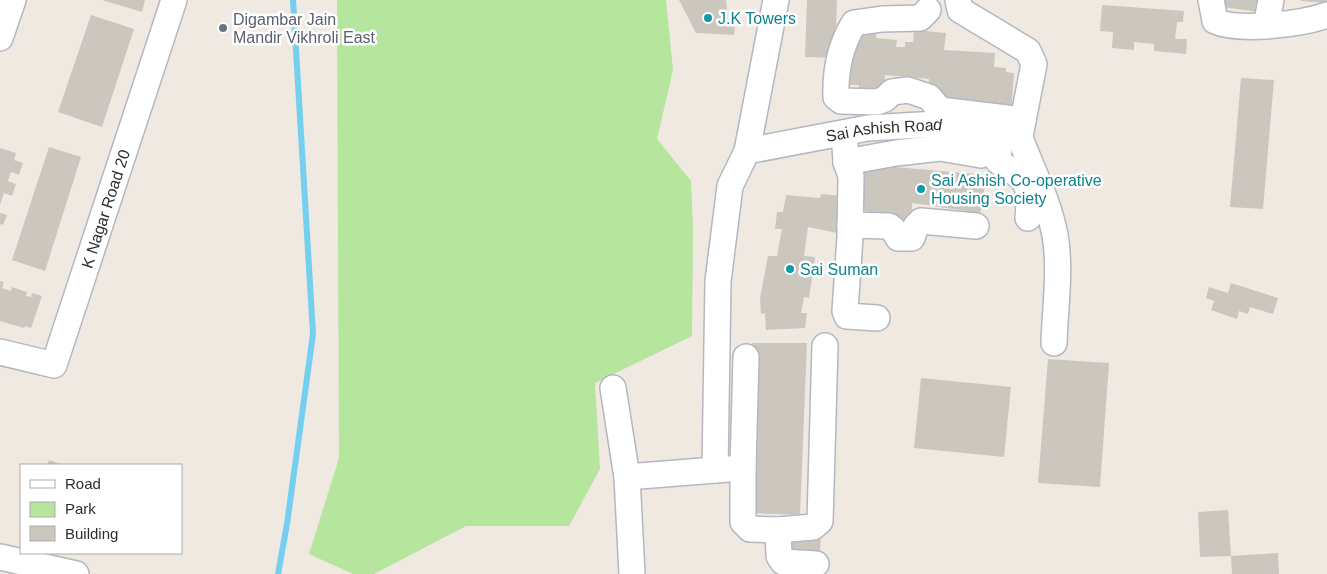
<svg xmlns="http://www.w3.org/2000/svg" width="1327" height="574" font-family="Arial,sans-serif">
<style>
.green{fill:#b6e59e}
.lines{fill:none;stroke-linecap:round;stroke-linejoin:round}
.stream{stroke:#75cff0;stroke-width:6}
.building{fill:#cbc7bf}
.minor-casing{stroke:#b4b7c1;stroke-width:28}
.minor{stroke:#fff;stroke-width:25}
.culture-dot{fill:#0f9aa8;stroke:#fff;stroke-width:2}
.worship-dot{fill:#6b7280;stroke:#fff;stroke-width:2}
.labels{text-anchor:middle;stroke-width:5;stroke-linejoin:round;paint-order:stroke}
.culture-label{font-size:16px;fill:#0d838f;stroke:#fff;text-anchor:start}
.worship-label{font-size:16px;fill:#5b616d;stroke:#fff;text-anchor:start}
.street-label{font-size:16px;fill:#2e2e2e;stroke:#fff}
</style>
<rect width="100%" height="100%" fill="#efe9e1"/>
<path class="green" d="M337 0H666L673 70 657 139 691 181 693 228 692 336 595 383 600 469 569 526H466L374 574H353L309 554 339 458Z"/>
<g class="lines">
<path class="stream" d="M278 574 287 524 313 334 293 0"/>
</g>
<g class="building">
<path d="M102 0H145L142 12Z"/>
<path d="M679 0H726L728 20 736 17 734 35 696 33Z"/>
<path d="M807 0H837L835 58 805 57Z"/>
<path d="M1224 0H1260L1258 12 1223 7Z"/>
<path d="M1301 0H1327V3L1301 1Z"/>
<path d="M1102 5 1184 11 1183 22H1177L1175 39H1187L1186 54 1154 51V44L1134 42V50L1112 48 1113 32 1100 31Z"/>
<path d="M91 15 134 29 102 127 58 112Z"/>
<path d="M854 29 876 31V38L897 40 896 47H905V42H913L914 30 946 33 944 50 995 53 994 67 1006 68V72L1014 73 1011 114 942 103 943 92 928 91 929 79 885 75 883 95 859 90V85H850L849 96 839 95Z"/>
<path d="M1241 78 1274 80 1263 209 1230 207Z"/>
<path d="M49 147 81 157 45 271 12 260Z"/>
<path d="M0 148 16 153 14 160 23 163 19 175 11 172 8 181 16 184 12 196 4 193 0 205Z"/>
<path d="M861 164 987 175 980 213 912 203 911 233 869 220V211L855 209Z"/>
<path d="M821 194 842 196 837 233 808 227 804 256 815 257 809 298 804 297 801 313H807L805 328 766 330 765 313 761 314 760 298 768 256H777L782 229H775L777 212H783L786 195 820 198Z"/>
<path d="M0 213 7 215 3 225 0 224Z"/>
<path d="M0 281 4 282 2 288 11 291 12 287 27 292 26 296 31 297 32 293 42 296 31 328 25 326 24 328 0 321Z"/>
<path d="M1231 283 1278 298 1273 314 1250 307 1248 314 1239 311 1237 319 1211 310 1214 301 1206 298 1209 287 1228 293Z"/>
<path d="M752 343H807L800 515 751 513Z"/>
<path d="M1048 359 1109 363 1100 487 1038 483Z"/>
<path d="M921 378 1011 387 1004 457 914 448Z"/>
<path d="M49 460 64 465H47Z"/>
<path d="M1228 510 1231 556 1200 557 1198 512Z"/>
<path d="M784 533 821 534 820 554 784 553Z"/>
<path d="M1278 553 1279 574H1232L1231 556Z"/>
</g>
<g class="lines">
<defs>
<g id="minor">
<path d="M958 0 960 10 1028 51 1034 64 1020 136"/>
<path d="M1211 0 1215 21C1239 32 1302 24 1327 15"/>
<path d="M928 10 920 18 882 19 854 23C840 46 835 69 836 97L841 101 877 102 885 99 892 92 908 90 929 97 940 110 1023 120"/>
<path d="M1266 26 1271 0"/>
<path d="M0 38 13 0"/>
<path d="M1000 135 998 161C1005 167 1011 170 1018 175 1032 184 1029 204 1028 218"/>
<path d="M1020 138C1032 169 1049 203 1055 235 1061 269 1055 309 1054 343"/>
<path d="M845 146 846 162 896 153 940 148 981 155"/>
<path id="s1" d="M747 151 868 128 937 124 1020 138"/>
<path d="M846 162 851 176 850 237 845 311 847 316 877 318"/>
<path d="M850 225 889 226 893 229 898 238H912L916 226 921 221 976 226"/>
<path id="s2" d="M0 352 54 365 174 0"/>
<path d="M613 388 627 477"/>
<path d="M743 468 746 357"/>
<path d="M715 470 743 468V522L750 529 778 530 813 527 820 521 825 346"/>
<path d="M778 530 779 556 783 562 816 564"/>
<path d="M0 557 76 574"/>
<path d="M632 574 627 477 715 470 718 281 730 186 747 151 776 0"/>
</g>
</defs>
<use href="#minor" class="minor-casing"/>
<use href="#minor" class="minor"/>
</g>
<g class="culture-dot">
<circle cx="708" cy="18" r="5"/>
<circle cx="921" cy="189" r="5"/>
<circle cx="790" cy="269" r="5"/>
</g>
<circle class="worship-dot" cx="223" cy="28" r="5"/>
<g class="labels">
<g class="culture-label">
<text x="718" y="24">J.K Towers</text>
<text x="931" y="186">Sai Ashish Co-operative<tspan x="931" dy="18">Housing Society</tspan></text>
<text x="800" y="275">Sai Suman</text>
</g>
<g class="worship-label">
<text x="233" y="25">Digambar Jain<tspan x="233" dy="18">Mandir Vikhroli East</tspan></text>
</g>
<g class="street-label">
<text dy="6" stroke="none"><textPath href="#s1" startOffset="139">Sai Ashish Road</textPath></text>
<text dy="6" stroke="none"><textPath href="#s2" startOffset="220">K Nagar Road 20</textPath></text>
</g>
</g>
<rect x="20" y="464" width="162" height="90" fill="#ffffff" stroke="#ababab"/>
<rect x="30" y="480" width="25" height="8" fill="#ffffff" stroke="#ababab"/>
<text x="65" y="489" font-size="15" fill="#2e2e2e">Road</text>
<rect x="30" y="502" width="25" height="15" fill="#b6e59e" stroke="#ababab"/>
<text x="65" y="514" font-size="15" fill="#2e2e2e">Park</text>
<rect x="30" y="526" width="25" height="15" fill="#cbc7bf" stroke="#ababab"/>
<text x="65" y="539" font-size="15" fill="#2e2e2e">Building</text>
</svg>
